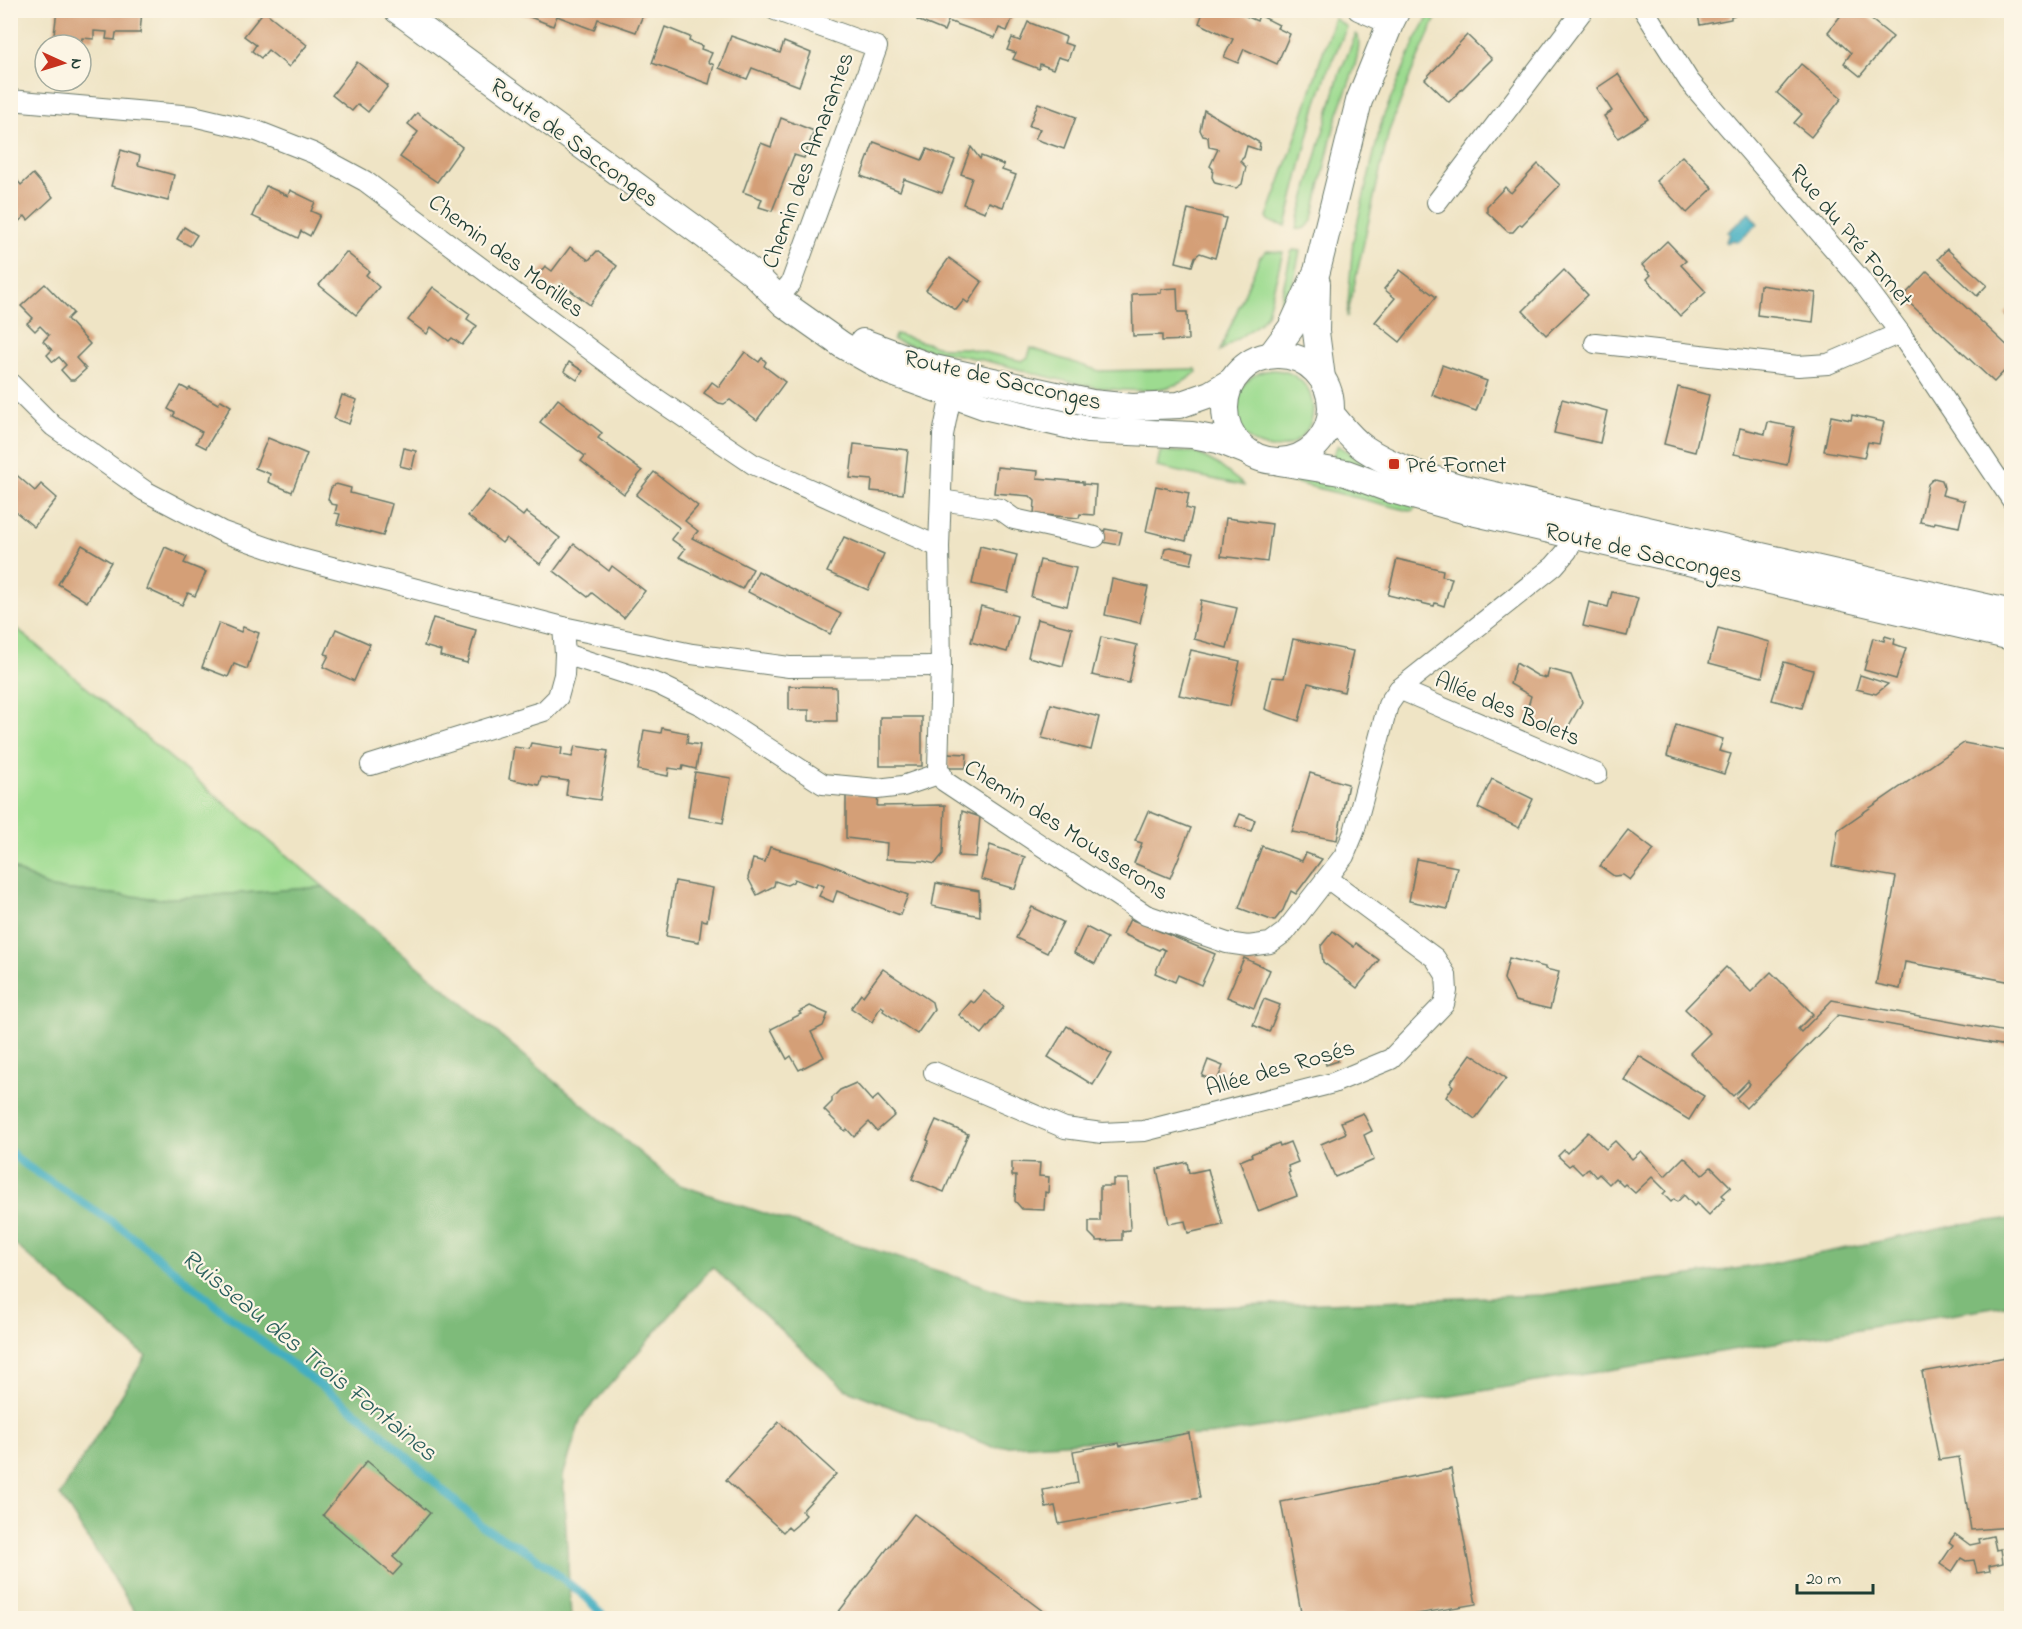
<svg xmlns="http://www.w3.org/2000/svg" width="2022" height="1629" font-family="'Indie Flower',sans-serif">
<style>
.green{fill:#9ddb90;stroke:#5e8c62;stroke-width:1.5}
.forest{fill:#7ebb7a;stroke:#4e7c57;stroke-width:1.5}
.water{fill:#42aec1;stroke:#30767a;stroke-width:1.5}
.lines{fill:none;stroke-linecap:round;stroke-linejoin:round}
.stream{stroke:#42aec1;stroke-width:8}
.building{fill:#d49f77}
.minor-casing{stroke:#687767;stroke-width:22}
.tertiary-casing{stroke:#687767;stroke-width:28}
.minor{stroke:#fff;stroke-width:20}
.tertiary{stroke:#fff;stroke-width:26}
.poi-dot{fill:#c8321e;stroke:#fcf5e5;stroke-width:2}
.labels{text-anchor:middle;stroke-width:4.5;stroke-linejoin:round;paint-order:stroke}
.street-label{font-size:24px;fill:#1f3d34;stroke:#fcf5e5}
.poi-label{font-size:24px;fill:#1f3d34;stroke:#fcf5e5;text-anchor:start}
.water-label{font-size:26px;font-style:italic;fill:#2a5f5e;stroke:#fcf5e5}
</style>
<rect width="100%" height="100%" fill="#fcf5e5"/>
<filter id="ink" filterUnits="userSpaceOnUse"><feTurbulence type="fractalNoise" baseFrequency=".0167" numOctaves="2"/><feDisplacementMap in="SourceGraphic" scale="12" xChannelSelector="R" yChannelSelector="G"/><feConvolveMatrix kernelMatrix="1 2 1 2 8 2 1 2 1" color-interpolation-filters="sRGB"/></filter>
<filter id="wash" filterUnits="userSpaceOnUse"><feTurbulence type="fractalNoise" baseFrequency=".008" numOctaves="4" result="noise"/><feDisplacementMap in="SourceGraphic" scale="24" xChannelSelector="R" yChannelSelector="G"/><feGaussianBlur stdDeviation="1.35" result="paint"/><feColorMatrix in="noise" values="0 0 0 0 0 0 0 0 0 0 0 0 0 0 0 0 0 1.4 0 .05"/><feComposite in="paint" operator="in"/></filter>
<g filter="url(#wash)">
<rect width="100%" height="100%" fill="#efe4c5"/>
<g class="green">
<path d="M1432 11H1439L1411 74 1389 131 1347 317 1353 241 1382 120 1415 41Z"/>
<path d="M1334 18 1347 27 1328 70 1316 105 1286 226C1279 224 1270 224 1267 217L1293 146Z"/>
<path d="M1356 34 1358 36C1363 56 1342 98 1336 120 1327 152 1321 185 1313 218 1309 226 1306 230 1296 229L1339 75Z"/>
<path d="M1293 250 1300 251 1290 298 1283 312H1278L1291 253Z"/>
<path d="M1267 251 1283 252 1267 314 1260 323 1220 351 1260 257Z"/>
<path d="M896 334 943 348H966L1022 361 1028 357 1031 348 1099 371 1196 369 1197 372C1191 376 1185 382 1178 384 1123 404 1039 373 983 360 953 353 922 351 893 340Z"/>
<circle cx="1274" cy="409" r="39"/>
<path d="M1338 445 1359 459 1417 484 1330 460Z"/>
<path d="M1160 452H1195L1217 464 1245 486 1157 467Z"/>
<path d="M1297 478H1320L1416 506 1414 510 1410 511 1280 479Z"/>
<path d="M10 623 324 887 161 899 50 888 11 867Z"/>
</g>
<path class="forest" d="M10 867 50 888 161 899 324 887 677 1184 1022 1299 1161 1309 1543 1295 1764 1265 1968 1223 2011 1219V1304L1220 1434 993 1447 845 1389 712 1267 581 1418 563 1476 571 1618H139L60 1495 146 1356 11 1241Z"/>
<path class="water" d="M1749 213 1758 224 1738 242 1733 240 1727 243 1726 241 1730 235 1728 232Z"/>
<g class="lines">
<path class="stream" d="M10 1151 21 1162 126 1231 245 1329 368 1421 483 1527 529 1552 587 1598 605 1618"/>
</g>
<g id="blocks">
<g class="building">
<path d="M57 10H142L140 33H116L115 40 106 39 107 32 94 31V39L82 38 81 45 71 44 72 37 54 35Z"/>
<path d="M512 10H645L636 32 598 19 594 30 557 16 553 26Z"/>
<path d="M912 10H1011L1015 12 1007 31 999 28 995 38 948 21 944 31 917 20 918 17 910 14Z"/>
<path d="M1204 10H1240L1239 13 1257 21 1259 15 1279 25 1277 28 1290 34 1277 64 1244 49 1238 63 1224 57 1233 39 1199 23Z"/>
<path d="M1697 10H1744L1745 13 1731 16V19L1700 25Z"/>
<path d="M1845 10H1859L1893 37 1860 76 1844 63 1851 53 1828 32Z"/>
<path d="M264 11 307 45 289 67 268 50 261 58 252 51 256 45 244 36Z"/>
<path d="M1028 22 1066 37 1064 43 1073 46 1068 60 1058 57 1053 69 1040 64 1039 69 1013 59 1016 53 1007 50 1012 38 1020 41Z"/>
<path d="M665 27 690 37 689 41 702 46 701 49 712 53 708 62 714 65 709 84 652 63Z"/>
<path d="M1467 35 1492 59 1449 102 1425 79Z"/>
<path d="M731 36 780 53 784 42 811 53 799 86 752 68 747 79 719 68Z"/>
<path d="M357 62 388 86 368 112 358 104 352 111 332 95Z"/>
<path d="M1801 64 1842 98 1811 137 1794 123 1802 114 1777 93Z"/>
<path d="M1618 74 1648 119 1618 138 1604 116 1612 111 1597 88Z"/>
<path d="M1038 103 1076 117 1064 149 1035 139 1040 129 1029 126Z"/>
<path d="M1204 110 1260 143 1259 150 1247 146 1244 157 1240 161 1246 167 1242 184 1236 188 1215 183 1212 177 1213 169 1210 166 1218 149 1209 147 1208 137 1203 136 1200 130Z"/>
<path d="M417 113 462 147 437 182 400 157 418 132 408 124Z"/>
<path d="M781 118 814 131 804 158 794 155 772 211 759 207 762 199 743 192 761 143 771 147Z"/>
<path d="M874 142 922 160 927 149 955 160 942 193 904 179 900 191 861 176Z"/>
<path d="M971 147 980 159 981 156 1004 165 1002 170 1016 175 1003 207 989 202 985 212 963 204 972 178 961 174Z"/>
<path d="M121 150 140 156 138 165 174 175 168 201 111 186Z"/>
<path d="M1682 156 1713 188 1687 213 1656 181Z"/>
<path d="M1538 164 1560 185 1522 225 1520 224 1513 232H1508L1487 212V206L1505 187 1511 193Z"/>
<path d="M33 174 53 197 28 220 25 216 10 229V194L14 190 10 184 16 179 21 185Z"/>
<path d="M266 186 288 196 290 190 315 202 311 211 320 215 310 236 301 231 298 238 252 216Z"/>
<path d="M1188 209 1226 218 1215 258 1200 253 1195 257 1192 266 1176 262Z"/>
<path d="M184 227 197 235 190 246 177 239Z"/>
<path d="M1667 241 1686 261 1681 265 1706 292 1680 316 1647 279 1651 275 1642 265Z"/>
<path d="M570 247 589 260 597 251 617 266 590 305 562 284 556 288H552L537 277 545 266 552 271Z"/>
<path d="M1947 249 1987 285 1977 296 1938 259Z"/>
<path d="M346 252 369 271 366 275 379 287 356 315 319 285Z"/>
<path d="M949 258 982 282 968 303 964 300 956 310 926 290Z"/>
<path d="M1400 270 1436 297 1400 342 1375 322 1395 298 1384 289Z"/>
<path d="M1564 270 1588 295 1546 335 1523 311Z"/>
<path d="M1927 271 2012 350V363L1994 382 1903 297Z"/>
<path d="M45 284 73 313 67 319 90 344 76 358 86 369 74 380H70L61 370 66 365 59 357 53 362 47 355 52 350 43 341 49 335 40 326 35 331 27 323 33 318 21 306Z"/>
<path d="M1760 285 1816 293 1813 322 1757 315Z"/>
<path d="M433 287 470 314 467 319 477 326 462 345 452 338 449 341 431 327 427 334 408 320Z"/>
<path d="M1177 288 1178 312H1187L1188 340 1162 341V335L1133 336 1132 294 1161 293V289Z"/>
<path d="M2012 307V320L2005 314Z"/>
<path d="M745 352 759 362 762 358 766 362 764 366 785 382 757 420 730 400 724 404 719 403 704 393 712 382 719 387Z"/>
<path d="M569 362 583 371 577 380 564 371Z"/>
<path d="M1442 365 1487 381 1476 411 1432 395Z"/>
<path d="M181 386 188 390 190 388 218 404 221 400 231 406 206 448 196 443 202 432 173 416 175 413 168 409Z"/>
<path d="M1678 387 1709 395 1695 452 1664 444Z"/>
<path d="M342 395 357 400 349 424 334 419Z"/>
<path d="M558 399 602 433 598 438 642 471 624 494 581 461 585 456 540 422Z"/>
<path d="M1562 399 1607 411 1600 443 1554 433Z"/>
<path d="M1852 415 1884 422 1879 444 1868 442 1864 458 1824 451 1831 416 1851 420Z"/>
<path d="M1768 422 1794 427 1787 465 1734 454 1740 428 1765 434Z"/>
<path d="M268 438 307 454 292 492 268 482 270 474 255 468Z"/>
<path d="M854 444 908 450 903 494 871 491 872 480 850 478Z"/>
<path d="M404 448 416 451 412 469 400 466Z"/>
<path d="M997 467 1038 471 1037 478 1083 482V484L1096 485 1094 515 1080 514 1079 518 1034 514 1035 501 1030 496 994 493Z"/>
<path d="M12 471 35 491 41 484 57 498 34 527 10 507Z"/>
<path d="M654 472 698 506 685 521 698 531 692 538 753 569 742 589 679 557 685 549 671 539 680 528 636 495Z"/>
<path d="M1934 478 1942 480 1944 488 1942 495 1965 501 1959 527 1935 522 1934 525 1920 522 1928 484Z"/>
<path d="M336 484 351 488 350 493 392 504 383 536 337 524 340 514 335 513 337 505 331 504 328 499 331 488Z"/>
<path d="M1156 486 1189 493 1186 508 1193 510 1186 541 1146 531Z"/>
<path d="M489 490 523 516 526 512 560 538 540 564 506 538 502 543 468 516Z"/>
<path d="M1226 518 1272 524 1267 562 1221 556Z"/>
<path d="M1105 529 1122 532 1119 545 1102 542Z"/>
<path d="M844 537 884 554 868 590 827 572Z"/>
<path d="M574 544 609 571 612 566 645 591 624 618 592 593 588 597 554 571Z"/>
<path d="M82 545 111 562 87 602 58 584Z"/>
<path d="M980 546 1017 555 1008 592 972 584Z"/>
<path d="M165 547 187 557 184 563 206 572 195 596 188 593 182 605 147 589Z"/>
<path d="M1170 547 1194 552 1191 564 1163 558 1165 548Z"/>
<path d="M1397 559 1443 570 1442 576 1452 578 1444 606 1435 603 1434 606 1388 595Z"/>
<path d="M1040 560 1076 568 1067 606 1031 597Z"/>
<path d="M758 571 841 614 830 634 748 592Z"/>
<path d="M1112 579 1148 587 1140 623 1105 615Z"/>
<path d="M1612 592 1638 598 1627 636 1583 626 1589 602 1608 607Z"/>
<path d="M1201 600 1237 608 1227 648 1194 639Z"/>
<path d="M981 606 1017 616 1007 652 971 642Z"/>
<path d="M433 618 476 630 467 663 440 656 441 651 424 646Z"/>
<path d="M1037 619 1072 628 1063 666 1028 657Z"/>
<path d="M219 623 241 632 243 627 259 633 247 669 234 664 228 677 202 667Z"/>
<path d="M1718 628 1770 642 1762 677 1709 663Z"/>
<path d="M336 629 370 644 354 681 323 667 329 655 325 654Z"/>
<path d="M1885 636 1895 639 1894 644 1906 648 1896 679 1864 670 1873 638 1884 641Z"/>
<path d="M1101 637 1137 645 1129 683 1092 675Z"/>
<path d="M1293 639 1353 651 1344 692 1308 683 1299 721 1265 709 1272 677 1284 678Z"/>
<path d="M1191 650 1240 661 1230 706 1179 695Z"/>
<path d="M1784 662 1813 670 1802 708 1772 700Z"/>
<path d="M1516 663 1538 676 1547 678 1549 669 1571 675 1582 702 1567 729H1544L1523 723 1531 696 1510 684Z"/>
<path d="M1860 675 1888 684 1876 694 1856 689Z"/>
<path d="M789 686 836 687 837 721H809V710H789Z"/>
<path d="M1051 704 1099 717 1091 750 1042 738Z"/>
<rect x="880" y="717" width="42" height="49"/>
<path d="M1676 725 1723 739 1719 751 1731 754 1724 774 1667 756Z"/>
<path d="M662 728 688 733 687 743 700 745 696 769 683 766 682 770 669 768 668 776 638 770 644 730 661 733Z"/>
<path d="M531 743 562 748 561 755 572 757 575 746 608 751 600 800 566 795 568 781 541 777 539 785 509 779 514 747 529 749Z"/>
<path d="M1964 743 2012 752V982L1905 962 1900 989 1876 984 1896 877 1832 866 1838 830Z"/>
<path d="M948 753 967 754 966 768H948Z"/>
<path d="M695 772 731 778 723 823 688 817Z"/>
<path d="M1310 773 1348 784 1337 840 1292 832Z"/>
<path d="M1492 779 1533 799 1519 828 1478 808Z"/>
<path d="M846 793 878 795 877 806 945 805 943 854 935 864 923 861 886 859 887 843 846 838Z"/>
<path d="M962 811 980 817 976 857 958 856Z"/>
<path d="M1148 811 1191 828 1170 878 1134 863 1142 843 1135 841Z"/>
<path d="M1240 814 1255 820 1251 831 1235 826Z"/>
<path d="M1628 830 1654 850 1630 880 1623 875 1614 876 1600 866Z"/>
<path d="M990 845 1025 857 1015 889 981 879Z"/>
<path d="M1262 846 1302 861 1306 853 1322 859 1296 894 1291 891 1283 910 1274 921 1239 908Z"/>
<path d="M770 847 823 862 908 895 900 915 837 891 833 902 819 896 824 886 817 883 816 887 794 879 793 882 787 885 775 881 774 886 757 895 748 878 753 859 765 862Z"/>
<path d="M1417 859 1457 867 1448 909 1409 901Z"/>
<path d="M675 881 713 888 707 921 702 920 699 942 666 936Z"/>
<path d="M936 883 979 891 980 916 932 906Z"/>
<path d="M1032 907 1063 922 1047 953 1016 938Z"/>
<path d="M1130 919 1215 954 1201 985 1178 975 1175 982 1155 973 1165 950 1161 948 1159 950 1123 934Z"/>
<path d="M1086 927 1107 938 1095 964 1074 953Z"/>
<path d="M1333 931 1354 947 1356 943 1379 960 1357 988 1323 962 1321 946Z"/>
<path d="M1244 958 1270 970 1254 1008 1227 997Z"/>
<path d="M1509 958 1545 967V969L1559 972 1550 1009 1515 1001 1504 979Z"/>
<path d="M1726 967 1751 992 1771 972 1813 1014 1798 1029 1801 1032 1832 1000 2012 1033V1047L1838 1015 1746 1108 1736 1098 1750 1084 1748 1081 1733 1096 1690 1053 1710 1033 1685 1009Z"/>
<path d="M883 969 932 1002 934 1010 917 1034 883 1011 884 1008 881 1006 872 1022 851 1008 861 994 863 996Z"/>
<path d="M984 991 1004 1007 982 1034 959 1015 971 1001 974 1003Z"/>
<path d="M1264 999 1280 1005 1269 1032 1253 1025Z"/>
<path d="M810 1006 828 1014 823 1026 811 1032 824 1057 799 1070 791 1056 787 1059 771 1029 801 1014 799 1012Z"/>
<path d="M1067 1026 1112 1054 1093 1085 1048 1057Z"/>
<path d="M1336 1053 1338 1061 1326 1065 1324 1057Z"/>
<path d="M1471 1054 1506 1078 1475 1119 1446 1097 1453 1086 1450 1083Z"/>
<path d="M1639 1056 1704 1096 1689 1120 1624 1080Z"/>
<path d="M1208 1060 1223 1066 1217 1081 1202 1076Z"/>
<path d="M856 1083 872 1101 878 1096 895 1115 877 1131 869 1122 854 1137 847 1129 845 1131 824 1110 832 1102V1098L840 1090Z"/>
<path d="M1363 1113 1372 1131 1364 1135 1374 1160 1335 1177 1321 1144 1346 1133 1341 1122Z"/>
<path d="M936 1120 968 1134 944 1192 912 1179 929 1141 927 1140Z"/>
<path d="M1588 1132 1606 1149 1615 1141 1632 1159 1641 1151 1665 1176 1684 1157 1702 1175 1711 1167 1731 1187 1722 1195 1725 1198 1709 1215 1697 1203 1694 1206 1684 1195 1677 1202 1674 1199 1671 1202 1663 1194 1666 1191 1652 1177 1635 1193 1625 1184 1623 1186 1615 1178 1609 1184 1599 1174 1596 1177 1588 1168 1582 1174 1572 1164 1569 1166 1558 1156 1564 1150 1567 1153Z"/>
<path d="M1290 1142 1298 1162 1288 1166 1290 1172 1288 1173 1297 1196 1258 1211 1240 1161 1252 1156 1251 1154 1279 1143 1280 1146Z"/>
<path d="M1012 1162 1040 1163 1039 1176 1049 1177 1048 1193 1045 1192 1044 1210 1022 1209 1015 1201 1016 1176H1012Z"/>
<path d="M1187 1162 1189 1173 1208 1169 1223 1225 1188 1233 1185 1221 1169 1224 1157 1169Z"/>
<path d="M1113 1179H1128L1130 1230 1122 1231V1240L1097 1241 1089 1233V1221H1100V1186H1113Z"/>
<path d="M2012 1356V1527L1971 1530 1959 1457 1939 1460 1922 1372Z"/>
<path d="M779 1422 836 1474 802 1511 806 1515 797 1525 791 1530 788 1527 783 1532 726 1480Z"/>
<path d="M1189 1433 1200 1498 1059 1524 1055 1506 1046 1508 1043 1490 1078 1483 1073 1451 1119 1443 1120 1446Z"/>
<path d="M367 1461 430 1513 393 1557 402 1565 393 1575 323 1515Z"/>
<path d="M1451 1469 1476 1604 1394 1618H1302L1281 1502Z"/>
<path d="M914 1514 1052 1618H834Z"/>
<path d="M1955 1534 1970 1545 1980 1543 1979 1539 1993 1536 1996 1550 2001 1549 2003 1563 1989 1566 1990 1571 1977 1573 1974 1560 1966 1561 1961 1558 1952 1572 1940 1564 1953 1545 1949 1542Z"/>
</g>
</g>
</g>
<g filter="url(#ink)">
<use href="#blocks" fill-opacity="0" stroke="#687767" stroke-width="1.5"/>
<g class="lines">
<defs>
<g id="minor">
<path d="M775 10 877 47 795 272 791 283 785 290"/>
<path d="M1358 10 1390 24"/>
<path d="M1644 10 1689 81 1860 279 1900 333 2012 500"/>
<path d="M10 100 193 116 257 131 313 153 365 181 648 393 753 464 939 547"/>
<path d="M1437 202 1583 10"/>
<path d="M1595 343 1798 366 1828 364 1900 333"/>
<path d="M10 383 53 426 145 491 223 532 297 558 563 627 692 654 789 667 941 666"/>
<path d="M951 395 943 435 939 547 941 666 938 768 944 781 1146 915 1227 943 1248 946 1270 943 1285 932 1344 856 1354 832 1388 705 1399 689 1554 566 1567 551 1575 535"/>
<path d="M941 500 1000 509 1014 519 1095 537"/>
<path d="M563 627 565 654 658 684 703 706 823 784 877 789 903 786 941 773"/>
<path d="M1399 689 1597 774"/>
<path d="M371 765 544 711 558 697 564 675 565 654"/>
<path d="M934 1072 1065 1128 1102 1133 1144 1131 1333 1083 1391 1059 1444 1004 1447 991 1446 975 1435 958 1327 878"/>
</g>
<g id="tertiary">
<path d="M397 10 705 236 754 274 784 304 842 345 890 372 984 406 1088 430 1192 435 1218 440 1246 451"/>
<path d="M1317 283 1316 332 1322 378"/>
<path d="M863 342 934 368 1092 403 1132 407 1179 405 1210 394 1232 381"/>
<path d="M1271 355 1291 328 1317 271 1359 101 1390 24 1397 10"/>
<circle cx="1278" cy="408" r="53"/>
<path d="M1331 414C1341 425 1351 439 1364 448 1392 467 1426 477 1459 487L2012 613"/>
<path d="M1279 462 1346 473 1392 490 1463 510 2012 637"/>
</g>
</defs>
<use href="#minor" class="minor-casing"/>
<use href="#tertiary" class="tertiary-casing"/>
<use href="#minor" class="minor"/>
<use href="#tertiary" class="tertiary"/>
</g>
</g>
<rect class="poi-dot" x="1388" y="458" width="12" height="12" rx="3"/>
<g class="labels">
<g class="street-label">
<text transform="translate(575 142) rotate(36)" y="8">Route de Sacconges</text>
<text transform="translate(807 160) rotate(-70)" y="8">Chemin des Amarantes</text>
<text transform="translate(1852 235) rotate(50)" y="8">Rue du Pré Fornet</text>
<text transform="translate(507 255) rotate(37)" y="8">Chemin des Morilles</text>
<text transform="translate(1003 379) rotate(13)" y="8">Route de Sacconges</text>
<text transform="translate(1644 552) rotate(13)" y="8">Route de Sacconges</text>
<text transform="translate(1508 708) rotate(23)" y="8">Allée des Bolets</text>
<text transform="translate(1067 829) rotate(33)" y="8">Chemin des Mousserons</text>
<text transform="translate(1280 1067) rotate(-16)" y="8">Allée des Rosés</text>
</g>
<g class="poi-label">
<text x="1406" y="472">Pré Fornet</text>
</g>
<g class="water-label">
<text transform="translate(310 1354) rotate(39)" y="9">Ruisseau des Trois Fontaines</text>
</g>
</g>
<rect width="2022" height="1629" fill="none" stroke="#fcf5e5" stroke-width="36"/>
<g transform="translate(63 63) rotate(94)"><circle r="28" fill="#fcf5e5" stroke="#a4ab9e" stroke-width="1.5"/>
<path d="M0-4.5L10 22L0 15L-10 22Z" fill="#c8321e"/>
<text y="-9" font-size="16" font-weight="bold" text-anchor="middle" fill="#1f3d34">N</text>
</g>
<path d="M1797 1584v9h76v-9" fill="none" stroke="#1f3d34" stroke-width="3"/>
<text x="1806" y="1584" font-size="18" fill="#1f3d34" stroke="#fcf5e5" stroke-width="4.5" paint-order="stroke">20 m</text>
</svg>
